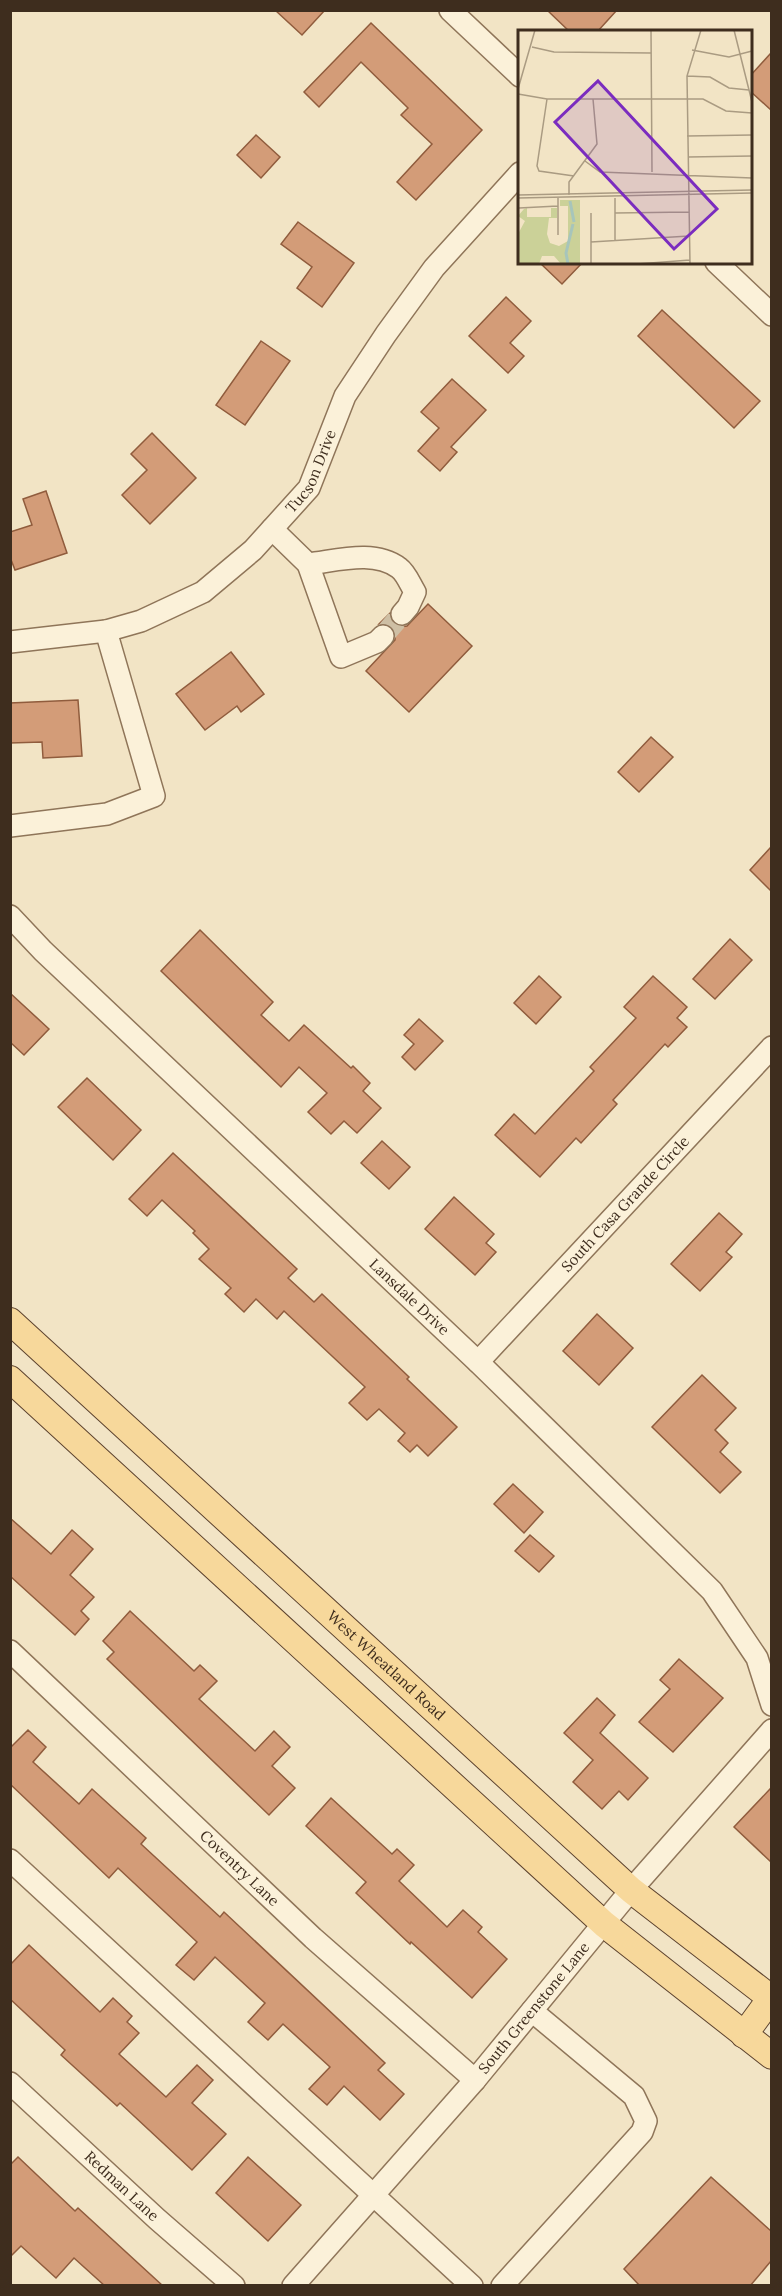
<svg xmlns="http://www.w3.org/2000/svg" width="782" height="2296" font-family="Lora,serif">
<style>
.building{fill:#d39c78;stroke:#905c3d;stroke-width:1.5}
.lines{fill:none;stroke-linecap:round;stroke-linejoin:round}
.minor-tunnel{stroke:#cebfa4;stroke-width:21;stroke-dasharray:21 10;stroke-linecap:butt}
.minor-casing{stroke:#8f7559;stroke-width:24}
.major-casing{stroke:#5c422e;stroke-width:28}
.minor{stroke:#fbf1d9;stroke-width:21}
.major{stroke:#f7d89b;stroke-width:26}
.labels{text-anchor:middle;stroke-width:4.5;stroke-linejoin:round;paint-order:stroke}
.street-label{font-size:15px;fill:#3e2d1e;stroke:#f8eed5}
.inset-river{fill:none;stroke:#a7c5bb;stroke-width:3}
.inset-road{fill:none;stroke:#aa9b82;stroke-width:1.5}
.view{fill:#7b2cbf;fill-opacity:0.15;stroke:#7b2cbf;stroke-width:3}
.inset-edge{fill:none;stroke:#3e2d1e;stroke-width:3}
</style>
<rect width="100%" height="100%" fill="#f2e4c5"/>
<g class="building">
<path d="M275 10H325L302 35Z"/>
<path d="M547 10H617L597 32H570Z"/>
<path d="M371 23 482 130 416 200 397 182 432 144 401 115 408 108 361 62 319 107 304 92Z"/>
<path d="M771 53V110L750 91V76Z"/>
<path d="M256 135 280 157 261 178 237 155Z"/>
<path d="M298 222 354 263 322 307 297 288 312 267 281 244Z"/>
<path d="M539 262H583L562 284Z"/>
<path d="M506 297 531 321 510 343 524 356 508 373 469 336Z"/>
<path d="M662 310 760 401 734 428 638 336Z"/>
<path d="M261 341 290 361 245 425 216 405Z"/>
<path d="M452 379 486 410 451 447 457 452 440 471 418 451 439 428 421 412Z"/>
<path d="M152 433 196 478 150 524 122 495 147 470 131 454Z"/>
<path d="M46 491 67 553 15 570 10 557V532L32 525 23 499Z"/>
<path d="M428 604 472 646 409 712 366 671 395 640V633L392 627 387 624H379L390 613 394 624 400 627 407 626Z"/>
<path d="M231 652 264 694 241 712 237 706 205 730 176 694Z"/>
<path d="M78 700 82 756 43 758 42 742 10 743V703Z"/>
<path d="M651 737 673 757 639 792 618 772Z"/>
<path d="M771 847V891L750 870Z"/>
<path d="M200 930 273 1002 261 1015 289 1041 304 1025 351 1068 353 1066 370 1083 363 1091 381 1108 357 1133 344 1121 331 1134 308 1112 327 1093 299 1067 281 1087 161 971Z"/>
<path d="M730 939 752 960 715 999 693 979Z"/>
<path d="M539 976 561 997 536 1024 514 1003Z"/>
<path d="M653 976 687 1007 677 1018 687 1027 668 1047 665 1044 613 1100 617 1104 581 1143 576 1138 540 1177 495 1135 514 1114 535 1134 594 1071 590 1067 636 1018 624 1007Z"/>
<path d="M10 993 49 1029 24 1055 10 1042Z"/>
<path d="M419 1019 443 1041 415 1070 402 1057 414 1044 404 1035Z"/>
<path d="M87 1078 141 1130 113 1160 58 1107Z"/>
<path d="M382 1141 410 1167 389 1189 361 1163Z"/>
<path d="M173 1153 297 1269 288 1278 314 1302 322 1294 409 1377 407 1379 457 1427 428 1456 417 1445 410 1452 398 1441 405 1433 379 1409 367 1420 349 1403 365 1387 284 1311 277 1319 256 1299 244 1312 225 1294 231 1288 199 1259 209 1249 193 1233 195 1231 162 1200 147 1216 129 1199Z"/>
<path d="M454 1197 494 1234 486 1243 496 1252 475 1275 425 1229Z"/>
<path d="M719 1213 742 1234 726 1252 732 1257 700 1291 671 1264Z"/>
<path d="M597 1314 633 1348 599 1385 563 1351Z"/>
<path d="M702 1375 736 1408 715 1430 728 1443 720 1452 741 1472 720 1493 652 1427Z"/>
<path d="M513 1484 543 1512 524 1533 494 1504Z"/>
<path d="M10 1518 51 1554 72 1530 93 1549 70 1575 94 1597 81 1611 89 1619 75 1635 10 1576Z"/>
<path d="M530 1535 554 1556 539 1572 515 1551Z"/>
<path d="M130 1611 194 1671 200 1665 217 1681 199 1699 255 1751 274 1731 290 1747 272 1766 295 1788 269 1815 107 1659 114 1652 103 1641Z"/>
<path d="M679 1659 723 1698 673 1752 639 1722 670 1689 660 1680Z"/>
<path d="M597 1698 615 1715 600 1733 648 1778 628 1800 619 1791 602 1809 573 1782 593 1760 564 1733Z"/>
<path d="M28 1730 46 1747 33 1762 79 1804 92 1789 146 1838 141 1844 220 1917 224 1912 385 2063 378 2070 404 2094 380 2120 344 2086 327 2105 309 2089 330 2067 283 2024 268 2040 248 2022 265 2003 215 1957 194 1980 176 1965 197 1942 118 1868 109 1878 10 1784V1748Z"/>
<path d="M771 1788V1862L734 1827Z"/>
<path d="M331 1798 392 1854 397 1849 414 1865 399 1881 447 1927 463 1910 482 1927 478 1932 507 1959 472 1998 411 1942 410 1944 356 1893 366 1882 306 1826Z"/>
<path d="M29 1945 100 2012 113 1998 132 2016 127 2022 139 2033 119 2054 166 2097 197 2065 213 2080 192 2103 226 2134 192 2170 120 2103 117 2106 61 2055 65 2050 10 1999V1965Z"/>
<path d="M18 2157 75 2211 78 2208 163 2286H105L74 2258 56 2278 21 2246 10 2257V2165Z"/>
<path d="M248 2157 301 2205 268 2241 216 2193Z"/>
<path d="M711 2177 771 2231V2261L750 2286H640L624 2269Z"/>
</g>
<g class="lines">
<path class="minor-tunnel" d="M383 636 402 614"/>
<defs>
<g id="minor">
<path d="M450 10 520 76"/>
<path d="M716 262 772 315"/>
<path d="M272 529 308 564 341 657 377 642 383 636"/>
<path d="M308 564C336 561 374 549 399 568 406 573 410 584 415 592L408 607 402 614"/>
<path id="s1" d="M10 642 106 631 141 621 203 592 253 550 309 488 345 396 386 334 434 268 520 173"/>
<path d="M10 826 107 814 154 796 106 631"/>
<path id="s2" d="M10 916 43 951 478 1362 712 1591 757 1658 772 1705"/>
<path id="s3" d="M478 1362 772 1047"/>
<path id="s4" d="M10 1651 313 1938 475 2080"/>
<path d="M10 1860 472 2286"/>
<path id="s5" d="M10 2083 157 2219 234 2286"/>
<path id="s6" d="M293 2286 475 2080 631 1890 772 1730"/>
<path d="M502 2286 642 2132 646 2121 634 2096 532 2011"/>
</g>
<g id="major">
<path id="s7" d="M10 1321 631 1890 772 1999"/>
<path d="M10 1379 604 1924 772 2056"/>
<path d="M744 2035 771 1998"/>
</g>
</defs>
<use href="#minor" class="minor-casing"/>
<use href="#major" class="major-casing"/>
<use href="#minor" class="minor"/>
<use href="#major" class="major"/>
</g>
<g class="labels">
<g class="street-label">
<text dy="5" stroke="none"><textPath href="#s1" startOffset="366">Tucson Drive</textPath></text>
<text dy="5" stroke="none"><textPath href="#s3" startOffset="216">South Casa Grande Circle</textPath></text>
<text dy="5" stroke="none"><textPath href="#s2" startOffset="552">Lansdale Drive</textPath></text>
<text dy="5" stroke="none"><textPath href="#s7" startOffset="510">West Wheatland Road</textPath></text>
<text dy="5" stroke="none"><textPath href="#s4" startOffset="316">Coventry Lane</textPath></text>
<text dy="5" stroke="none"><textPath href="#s6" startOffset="368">South Greenstone Lane</textPath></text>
<text dy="5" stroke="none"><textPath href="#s5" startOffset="152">Redman Lane</textPath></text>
</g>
</g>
<g transform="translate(518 30)">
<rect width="234" height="234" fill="#f2e4c5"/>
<path d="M42 170H62V234H43L36 226H24L21 234H0V204L7 191 0 186 6 179 9 178V187H33V178H39V188H31L29 204 32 213 41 216 50 211V176H42Z" fill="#cbd198"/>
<path class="inset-river" d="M52 171 56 192M50 234 48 223 55 194"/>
<path class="inset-road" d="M133 0 134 142M216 0 234 72M14 17 36 22 133 23M174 20 211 27 234 21M169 46 192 47 211 58 231 60M0 59 17 0M0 64 29 69H185L208 81 234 83M29 69 19 136 21 141 56 146M169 106 234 105M170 127 234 126M67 131 82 142 234 148M0 165 234 160M51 165V152L79 114 75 69M0 168 234 163M1 178 40 176M73 183V234M97 183 171 182M40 205V168M97 211V168M73 212 171 206M119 234 172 230M172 234 169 46 183 0"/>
<path class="view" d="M80 51 199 179 156 219 37 92Z"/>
<rect width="234" height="234" class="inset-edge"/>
</g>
<rect width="782" height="2296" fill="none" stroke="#3e2d1e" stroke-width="24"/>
</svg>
